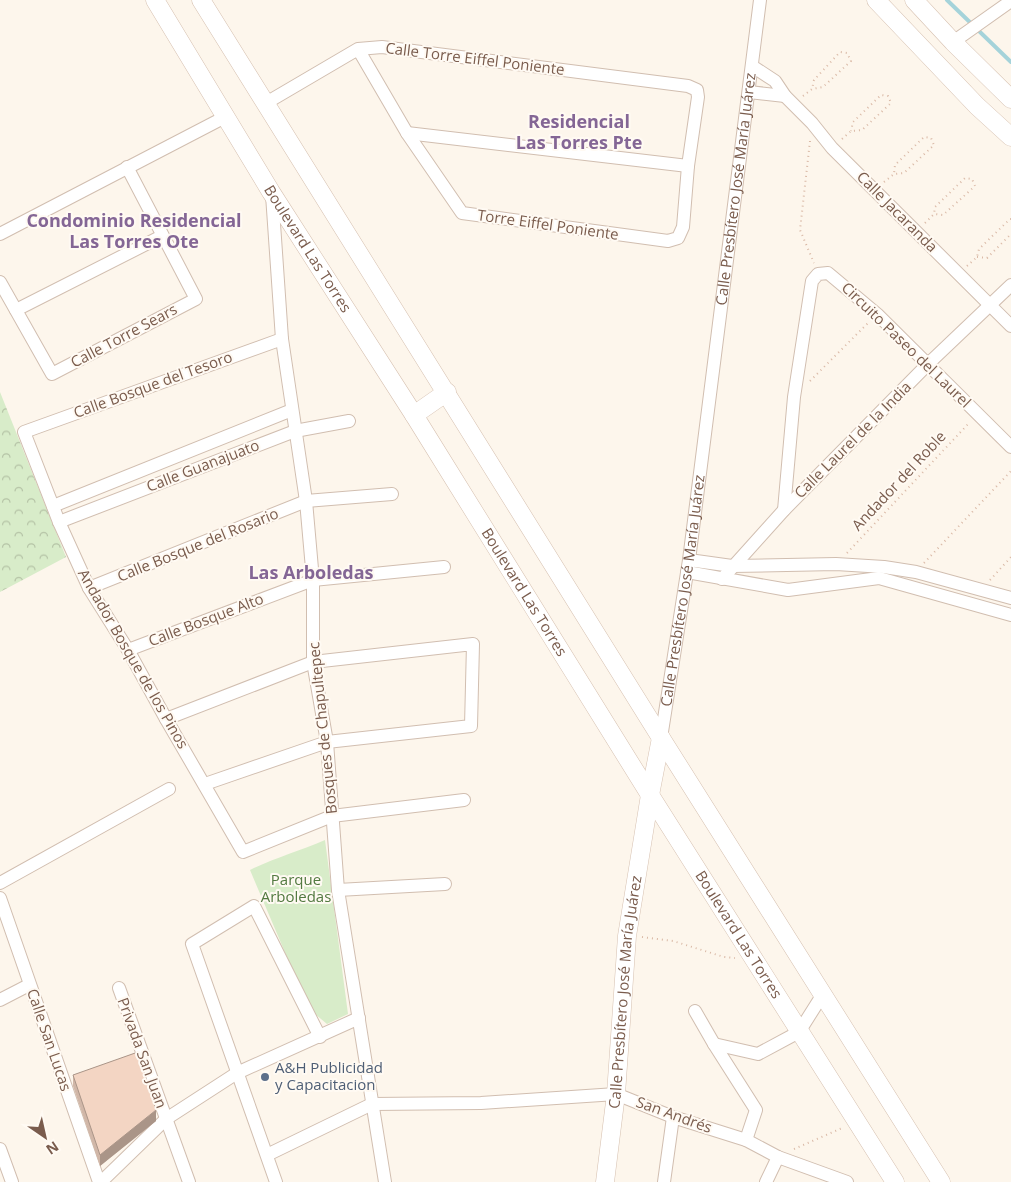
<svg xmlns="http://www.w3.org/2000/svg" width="1011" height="1182" font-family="'Open Sans',sans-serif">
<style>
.forest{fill:url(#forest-crowns)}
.green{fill:#d8ecc9}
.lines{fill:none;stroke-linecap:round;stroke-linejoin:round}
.stream{stroke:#a5d3da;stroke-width:4}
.street-casing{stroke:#d1beb0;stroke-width:14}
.secondary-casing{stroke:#d6c0b0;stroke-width:19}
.path{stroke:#d9b8a5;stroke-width:2;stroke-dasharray:1 4;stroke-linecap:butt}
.street{stroke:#fff;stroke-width:12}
.secondary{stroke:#fff;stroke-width:18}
.wall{fill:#d1b7a8}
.shaded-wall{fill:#aa9588}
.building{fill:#f3d5c3;stroke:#aa9588}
.service-dot{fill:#5c6f8a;stroke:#fffaf3;stroke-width:2}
.labels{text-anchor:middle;stroke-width:4;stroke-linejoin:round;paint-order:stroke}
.street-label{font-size:15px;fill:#7a5c4d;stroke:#fffaf3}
.park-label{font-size:15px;fill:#537a41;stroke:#fffaf3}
.service-label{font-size:15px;fill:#4e5e75;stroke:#fffaf3;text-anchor:start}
.quarter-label{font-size:18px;font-weight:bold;fill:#846695;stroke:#fffaf3}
</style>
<defs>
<pattern id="forest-crowns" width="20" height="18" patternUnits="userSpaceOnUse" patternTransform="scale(1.25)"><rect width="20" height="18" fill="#d8ecc9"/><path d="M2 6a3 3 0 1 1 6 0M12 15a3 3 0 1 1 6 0" fill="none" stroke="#b4c2a5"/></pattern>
</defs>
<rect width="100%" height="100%" fill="#fdf6ec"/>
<path class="forest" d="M0 392 66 557 0 592Z"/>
<path class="green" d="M325 840 348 1014 327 1024 309 1009 250 870C274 858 300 851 325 840Z"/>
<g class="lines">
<path class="stream" d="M947 0 1011 62"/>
<defs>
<g id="street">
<path d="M953 42 1011 1"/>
<path d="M752 66 775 81 785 96 812 123 832 148 1011 326"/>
<path d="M749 92 785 96"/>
<path d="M266 103 358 49 382 47 688 86 697 90 698 97 688 166 683 227 678 238 668 241 462 213 407 133 358 49"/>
<path d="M407 133 688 166"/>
<path d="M272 195 282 339 306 501 313 580V662L327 742 338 890 385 1182"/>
<path d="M0 234 227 116"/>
<path d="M0 282 52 374 196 299 127 167"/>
<path d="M16 310 162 236"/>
<path d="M282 339 24 432 59 522 89 588 128 650 166 719 243 852 332 816 464 800"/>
<path d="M53 506 292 410"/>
<path d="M784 510 794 397 812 281 818 274 828 273 877 314 1011 447"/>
<path d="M59 522 295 431 349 421"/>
<path d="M689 560 732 566 836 564 884 567 916 572 1011 598"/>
<path d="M687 572 788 590 879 578 1011 615"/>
<path d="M722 579 784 510 928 364 1011 285"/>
<path d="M89 588 306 501 392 494"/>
<path d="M128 650 313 580 444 567"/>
<path d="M166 719 313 662 473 644 471 726 327 742 205 784"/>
<path id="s1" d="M661 738 689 560 760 0"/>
<path d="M0 883 169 789"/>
<path d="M338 890 445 884"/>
<path d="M0 898 99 1182"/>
<path d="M119 988 189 1182"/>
<path d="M0 1000 29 985"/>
<path d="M695 1011 714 1044 756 1110 746 1140"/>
<path d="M714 1044 758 1054 799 1032 823 994"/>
<path d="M0 1149 12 1182"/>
<path d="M267 1155 372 1104 481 1103 616 1094 673 1117 746 1140 778 1157 847 1182"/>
<path d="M101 1182 166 1119 237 1073 359 1018"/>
<path d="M276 1182 192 944 254 906 320 1037"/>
<path d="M664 1182 673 1117"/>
<path d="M766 1182 778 1157"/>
</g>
<g id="secondary">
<path id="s2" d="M155 0 271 192 414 415 650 795 895 1182"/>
<path d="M201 0 661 738 941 1182"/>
<path d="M876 0 977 106 1011 137"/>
<path d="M914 0 953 42 1011 99"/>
<path d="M414 415 447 392"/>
<path id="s3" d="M605 1182 616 1094 627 936 650 795 661 738"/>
</g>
</defs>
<use href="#street" class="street-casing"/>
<use href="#secondary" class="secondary-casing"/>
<g class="path">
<path d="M803 96 812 89 823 87 851 61 847 53 840 52 814 80 812 89"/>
<path d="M842 139 851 131 862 130 891 103 888 96 881 95 853 122 851 131"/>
<path d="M810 141 800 230 814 263"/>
<path d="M884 182 894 174 904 173 934 145 931 138 924 137 895 165 894 174"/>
<path d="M925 223 934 214 943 215 975 186 972 179 965 178 935 207 934 214"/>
<path d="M977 257 987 258 1011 234"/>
<path d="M967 266 977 257 979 249 1010 219H1011"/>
<path d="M810 381 869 322"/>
<path d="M847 553 970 422"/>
<path d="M924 563 1011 471"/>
<path d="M990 580 1011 557"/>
<path d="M642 937 673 941 724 957 735 958"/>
<path d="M794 1149 842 1128"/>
</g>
<use href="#street" class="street"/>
<use href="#secondary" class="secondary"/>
</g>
<path class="wall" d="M73 1075 156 1121 100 1166 73 1086Z"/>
<path class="shaded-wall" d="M156 1110V1121L100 1166V1155Z"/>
<path class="building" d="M138 1052 156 1110 100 1155 73 1075Z"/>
<circle class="service-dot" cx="265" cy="1077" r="5"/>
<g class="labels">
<g class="street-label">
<text transform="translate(475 59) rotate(7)" y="5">Calle Torre Eiffel Poniente</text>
<text dy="5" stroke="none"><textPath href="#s1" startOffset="554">Calle Presbítero José María Juárez</textPath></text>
<text transform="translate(897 212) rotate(45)" y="5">Calle Jacaranda</text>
<text transform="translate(548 225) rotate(8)" y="5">Torre Eiffel Poniente</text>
<text dy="5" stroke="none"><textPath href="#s2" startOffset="292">Boulevard Las Torres</textPath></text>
<text transform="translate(124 336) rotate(-28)" y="5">Calle Torre Sears</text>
<text transform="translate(906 345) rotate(44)" y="5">Circuito Paseo del Laurel</text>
<text transform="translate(153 385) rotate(-20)" y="5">Calle Bosque del Tesoro</text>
<text transform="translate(853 440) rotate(-45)" y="5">Calle Laurel de la India</text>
<text transform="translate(203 466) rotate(-21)" y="5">Calle Guanajuato</text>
<text transform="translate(899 481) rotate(-47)" y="5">Andador del Roble</text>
<text transform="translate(198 545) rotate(-22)" y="5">Calle Bosque del Rosario</text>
<text dy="5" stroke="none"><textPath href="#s1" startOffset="149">Calle Presbítero José María Juárez</textPath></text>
<text dy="5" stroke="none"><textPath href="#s2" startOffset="698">Boulevard Las Torres</textPath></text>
<text transform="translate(206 620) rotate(-21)" y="5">Calle Bosque Alto</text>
<text transform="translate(133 659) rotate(60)" y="5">Andador Bosque de los Pinos</text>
<text transform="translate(323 728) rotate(-96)" y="5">Bosques de Chapultepec</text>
<text dy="5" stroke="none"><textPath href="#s2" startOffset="1102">Boulevard Las Torres</textPath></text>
<text dy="5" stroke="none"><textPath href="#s3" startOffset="191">Calle Presbítero José María Juárez</textPath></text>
<text transform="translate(49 1040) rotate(71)" y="5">Calle San Lucas</text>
<text transform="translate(142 1053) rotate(70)" y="5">Privada San Juan</text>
<text transform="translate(674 1115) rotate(20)" y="5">San Andrés</text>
</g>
<g class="park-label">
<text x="296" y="885">Parque<tspan x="296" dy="17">Arboledas</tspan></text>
</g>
<g class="service-label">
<text x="275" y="1073">A&amp;H Publicidad<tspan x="275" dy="17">y Capacitacion</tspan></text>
</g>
<g class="quarter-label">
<text x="579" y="128">Residencial<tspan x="579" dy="21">Las Torres Pte</tspan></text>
<text x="134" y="227">Condominio Residencial<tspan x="134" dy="21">Las Torres Ote</tspan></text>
<text x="311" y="579">Las Arboledas</text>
</g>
</g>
<g transform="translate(45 1137) rotate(146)" stroke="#fffaf3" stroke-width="4" paint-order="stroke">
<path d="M0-4L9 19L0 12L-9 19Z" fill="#7a5c4d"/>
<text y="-8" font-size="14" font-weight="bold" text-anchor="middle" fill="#7a5c4d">N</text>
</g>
</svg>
